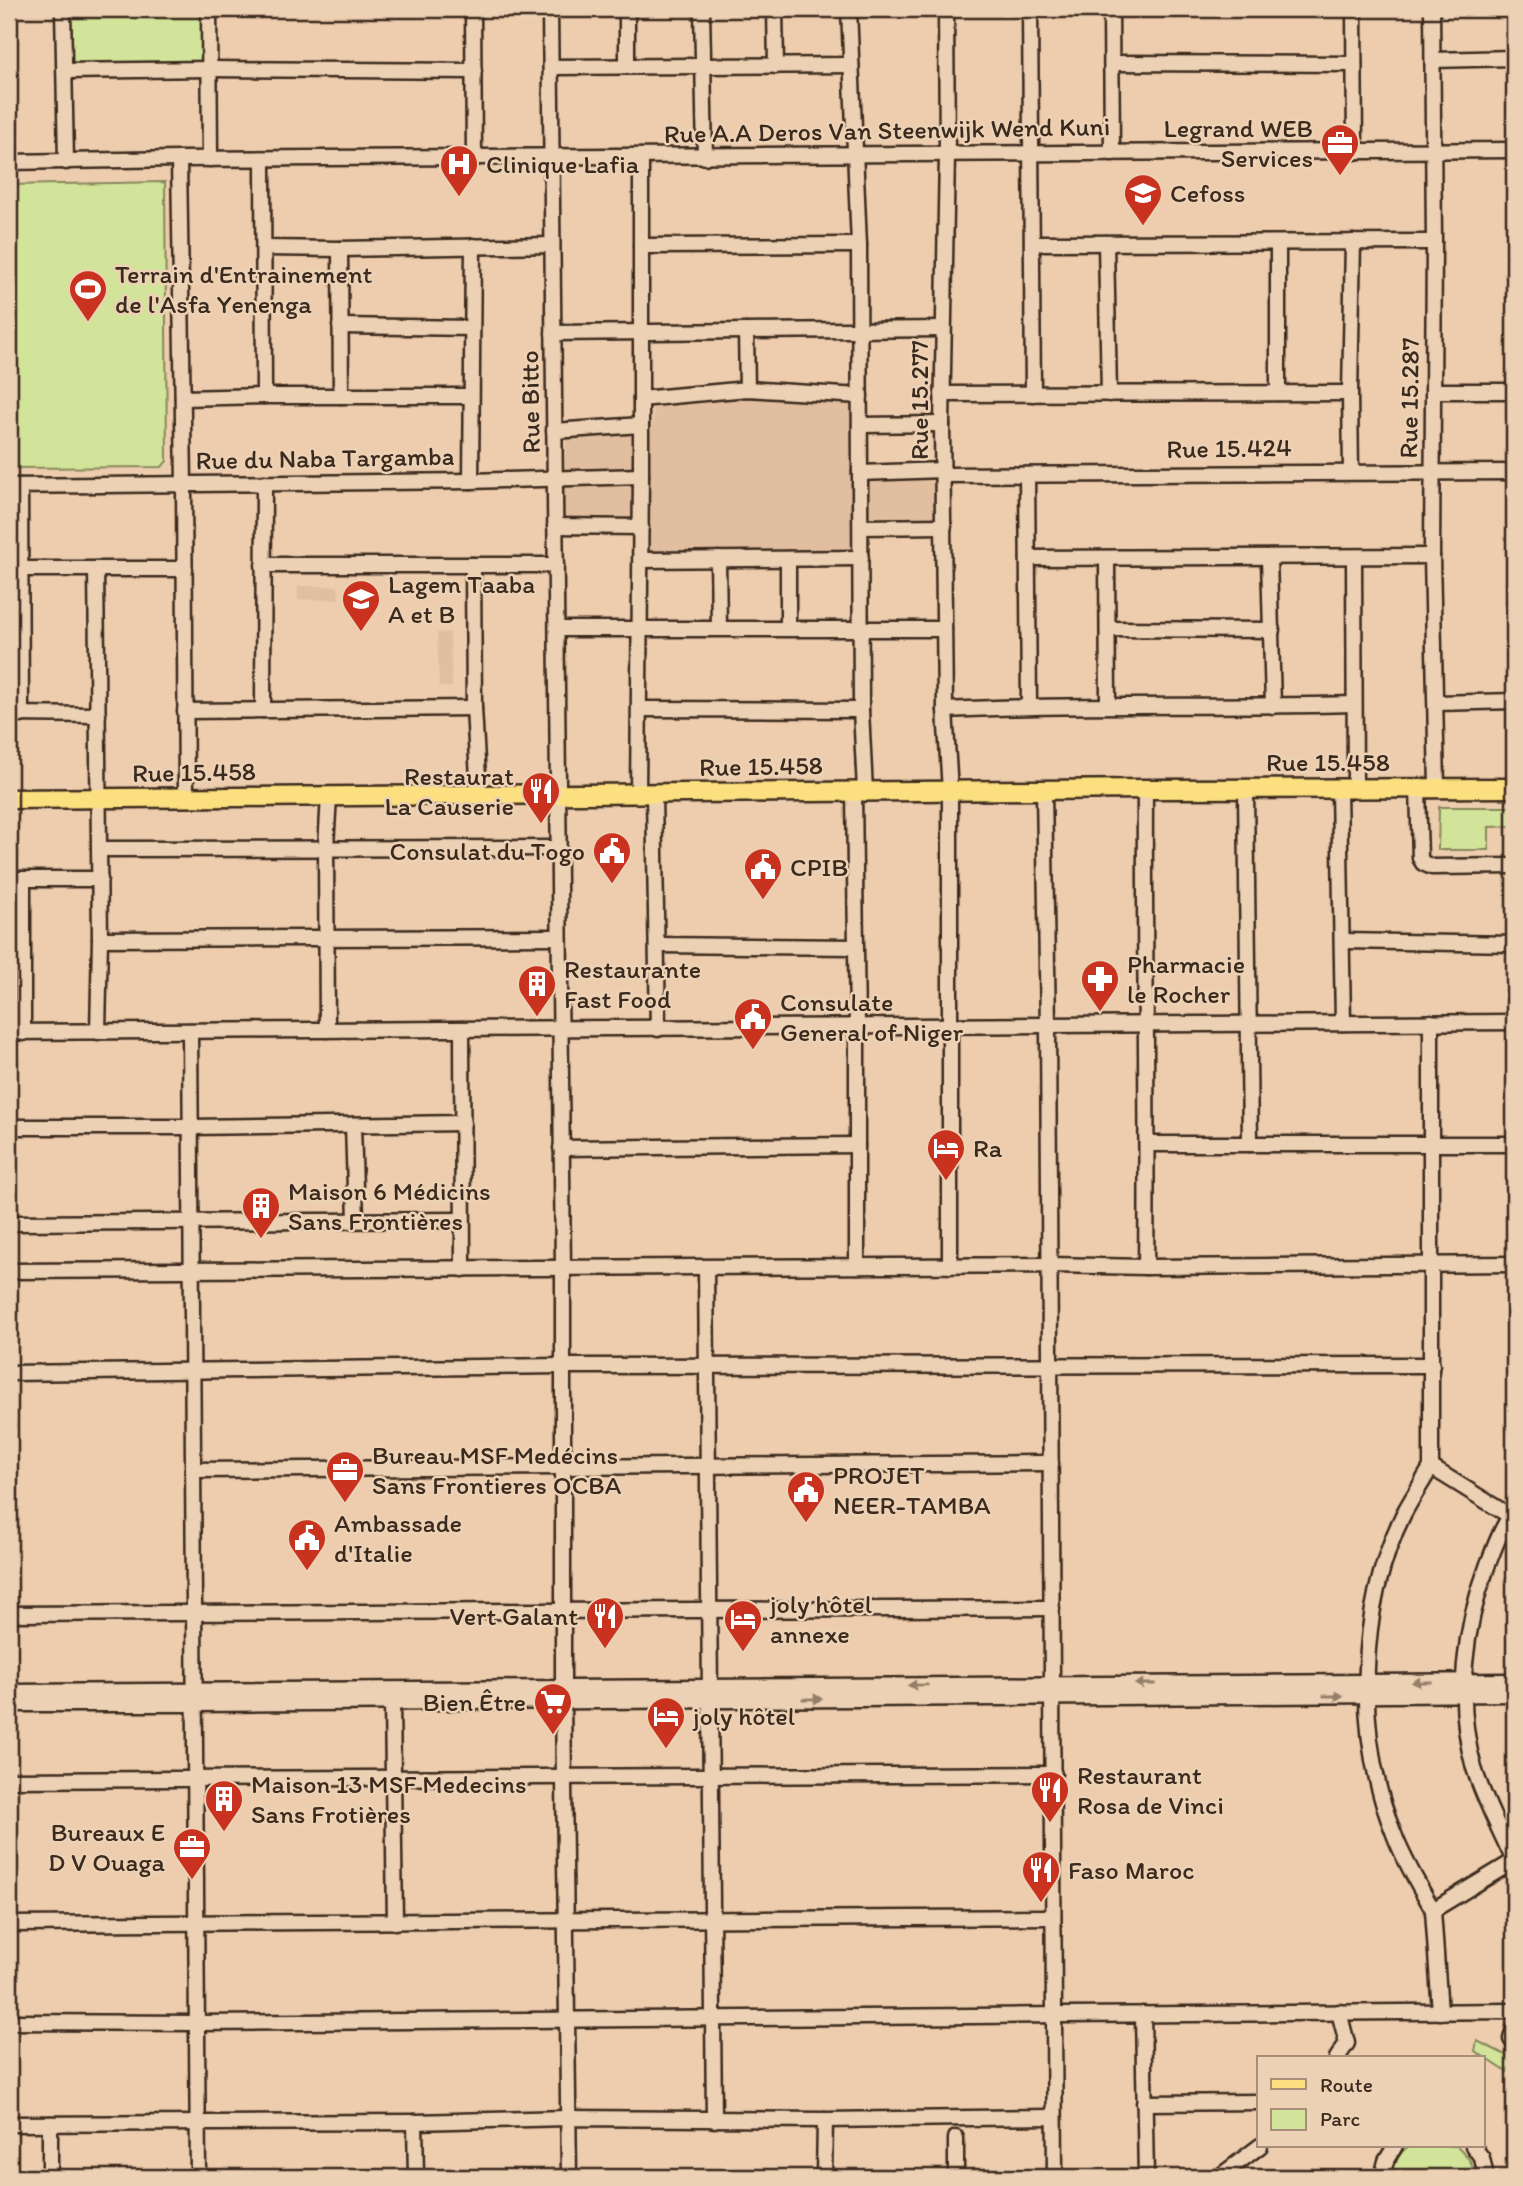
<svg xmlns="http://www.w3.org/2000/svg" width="1523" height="2186" font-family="Itim,sans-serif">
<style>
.built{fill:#e1be9f}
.green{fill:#d2e499;stroke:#86875c;stroke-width:2}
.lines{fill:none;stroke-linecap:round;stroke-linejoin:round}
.minor-casing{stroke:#3b2a1e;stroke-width:19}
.major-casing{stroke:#3b2a1e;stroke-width:23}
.minor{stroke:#edd1b4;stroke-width:14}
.major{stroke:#fce080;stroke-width:18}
.oneway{fill:#947e69}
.labels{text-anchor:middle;stroke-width:5;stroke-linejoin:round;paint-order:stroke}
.poi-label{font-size:26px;fill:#3b2a1e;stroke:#edd1b4;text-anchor:start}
.street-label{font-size:26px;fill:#3b2a1e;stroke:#edd1b4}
</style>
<rect width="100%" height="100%" fill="#eecdae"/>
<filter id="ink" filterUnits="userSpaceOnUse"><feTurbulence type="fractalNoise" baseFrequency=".0143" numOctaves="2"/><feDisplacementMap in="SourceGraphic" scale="14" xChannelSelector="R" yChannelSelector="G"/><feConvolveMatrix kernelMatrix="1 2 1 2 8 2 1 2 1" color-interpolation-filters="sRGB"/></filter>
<g filter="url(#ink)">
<g class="built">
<path d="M744 395 853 399V476L938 475 939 533H854L853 555 647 557V523H562L566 436 651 435 654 408Z"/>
<path d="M298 586H338L339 599 298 600Z"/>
<path d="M450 632 452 687H439L437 633Z"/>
</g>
<g class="green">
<path d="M70 9H206V68L70 69Z"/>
<path d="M165 182 167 461 162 467 9 468V185Z"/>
<path d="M1439 807H1514V826L1489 827V850H1438Z"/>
<path d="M1477 2041 1514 2059 1507 2072 1475 2051Z"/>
<path d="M1409 2146H1457C1467 2155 1473 2163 1475 2177H1390C1392 2164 1398 2154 1409 2146Z"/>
</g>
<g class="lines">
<defs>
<g id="minor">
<path d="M63 9 66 162"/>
<path d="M209 9 210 159"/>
<path d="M473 9 474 159"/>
<path d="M550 9 563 1269V1701L569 2177"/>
<path d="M627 9V66"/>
<path d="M702 9 705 157"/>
<path d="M775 9 776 66"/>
<path d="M849 9 859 245 861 710 865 791"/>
<path d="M946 9 947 155 942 424 945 710 950 791V1266"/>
<path d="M1030 9 1033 394"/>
<path d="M1111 9 1112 153"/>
<path d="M1354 9 1355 152"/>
<path d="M1432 9 1434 242 1432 556 1437 788"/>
<path d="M1514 9V17"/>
<path d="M1433 60 1514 58"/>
<path d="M1112 63 1354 64"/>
<path d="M551 67 851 65"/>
<path d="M65 71 209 69 474 71"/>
<path d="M179 159 184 484 186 798"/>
<path d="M263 160 264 396"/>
<path d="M9 162 179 159 1514 150"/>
<path d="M1032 243 1434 242"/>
<path d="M1106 243 1109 394"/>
<path d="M1278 243V393"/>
<path d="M641 246 859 245"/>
<path d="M264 248 340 249 552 245"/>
<path d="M340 249 341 396"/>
<path d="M340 326 472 328"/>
<path d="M746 331 747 389"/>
<path d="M553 333 943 329"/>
<path d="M1434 391H1514"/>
<path d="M942 394 1350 393"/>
<path d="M183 398 264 396H470"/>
<path d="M641 399 747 389 860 396"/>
<path d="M860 425 942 424"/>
<path d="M554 431 641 425"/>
<path d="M1351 472 1350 393 1353 242"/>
<path d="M860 473 943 470"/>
<path d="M943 475 1514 472"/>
<path d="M1027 475 1029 706"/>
<path d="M471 481 473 246"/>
<path d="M9 486 471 481 641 476"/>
<path d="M20 486 21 715"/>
<path d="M555 526 641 527"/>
<path d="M861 527 944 526"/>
<path d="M1028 558 1432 556"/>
<path d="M1107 558 1108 705"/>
<path d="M1269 558 1273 706"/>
<path d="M1354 558 1355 789"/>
<path d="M718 559 719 628"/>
<path d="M641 560 861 558"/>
<path d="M263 565H556"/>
<path d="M473 565 474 708 479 796"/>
<path d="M9 569H185"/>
<path d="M96 569 100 939 98 1032"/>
<path d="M788 628V559"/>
<path d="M557 629H944"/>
<path d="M1108 629 1272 630"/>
<path d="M1437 703 1514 701"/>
<path d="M640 709 861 710"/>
<path d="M263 710 264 483"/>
<path d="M945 710C1081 703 1217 708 1353 704"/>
<path d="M185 711 474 708"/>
<path d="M9 714 98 715"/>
<path d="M1418 788 1420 858 1423 863 1432 867 1514 866"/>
<path d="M1145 789C1144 948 1148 1108 1146 1267"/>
<path d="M1246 789 1250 1144"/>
<path d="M1339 789 1343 1023"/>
<path d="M1044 790 1048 1026 1055 2177"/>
<path d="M854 792 857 1027V1266"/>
<path d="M638 794 641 476V157"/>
<path d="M654 794 658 1029"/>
<path d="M99 849 559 848"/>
<path d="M9 879H100"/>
<path d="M23 879V1033"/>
<path d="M100 939 559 937"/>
<path d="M1343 941 1514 944"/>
<path d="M658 945 855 947"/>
<path d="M1431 1022V1467C1422 1483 1412 1498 1404 1513 1357 1608 1355 1737 1394 1834 1404 1861 1419 1885 1433 1910"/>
<path d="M462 1029 463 1269"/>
<path d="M327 1030 326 847 329 796"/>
<path d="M190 1031 198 2177"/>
<path d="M9 1032 1514 1022"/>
<path d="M353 1125 356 1220"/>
<path d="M9 1127H191L463 1123"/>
<path d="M1147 1144H1514"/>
<path d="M561 1148 857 1145"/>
<path d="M9 1223 462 1220"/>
<path d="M706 1268 714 2120"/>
<path d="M9 1271 1050 1265 1146 1267 1514 1264"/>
<path d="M9 1373 563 1366 1432 1365"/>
<path d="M1431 1467 1510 1516"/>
<path d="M193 1470 1051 1463"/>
<path d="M1514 1511C1502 1526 1495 1546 1488 1564 1464 1628 1455 1700 1474 1768 1484 1800 1500 1830 1514 1861"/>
<path d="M9 1614 1052 1608"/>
<path d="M9 1692 1514 1681"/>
<path d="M392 1702 395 1922"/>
<path d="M9 1704H195L1514 1694"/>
<path d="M9 1780 1054 1774"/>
<path d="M9 1924 1053 1917"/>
<path d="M1440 2012 1433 1910 1514 1861"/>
<path d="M1143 2014 1146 2177"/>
<path d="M9 2022 197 2023 1514 2011"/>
<path d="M1514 2029 1511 2039 1514 2043"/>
<path d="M1337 2058 1347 2043 1339 2012"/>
<path d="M1144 2103 1259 2102"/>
<path d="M415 2122 416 2177"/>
<path d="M9 2124 415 2122 567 2118 825 2120 1054 2117"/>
<path d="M50 2124V2177"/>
<path d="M1473 2146 1482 2158 1486 2177"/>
<path d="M824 2177 825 2120"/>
<path d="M956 2177V2138"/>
<path d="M1219 2177 1260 2146"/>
<path d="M1382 2177 1386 2161 1395 2146"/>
</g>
<path id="major" d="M9 799 1145 789 1514 788"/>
</defs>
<use href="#minor" class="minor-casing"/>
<use href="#major" class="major-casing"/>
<use href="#minor" class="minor"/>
<use href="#major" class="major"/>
</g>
<defs><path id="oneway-solid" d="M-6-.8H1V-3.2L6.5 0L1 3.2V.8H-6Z" transform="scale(1.75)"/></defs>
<g class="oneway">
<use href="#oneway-solid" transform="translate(1422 1682) rotate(179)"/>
<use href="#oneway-solid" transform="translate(1145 1684) rotate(180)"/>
<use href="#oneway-solid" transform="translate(918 1685) rotate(179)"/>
<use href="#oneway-solid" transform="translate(1333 1696)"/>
<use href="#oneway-solid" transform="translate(812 1699) rotate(-1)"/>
</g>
</g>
<defs>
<symbol id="office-pin" viewBox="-11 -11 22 30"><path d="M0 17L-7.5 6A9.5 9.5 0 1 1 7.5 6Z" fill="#c8321e" stroke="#edd1b4"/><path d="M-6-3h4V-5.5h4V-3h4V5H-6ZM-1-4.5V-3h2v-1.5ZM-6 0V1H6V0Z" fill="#fff"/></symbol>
<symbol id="hospital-pin" viewBox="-11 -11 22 30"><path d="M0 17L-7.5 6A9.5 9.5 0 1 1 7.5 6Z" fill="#c8321e" stroke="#edd1b4"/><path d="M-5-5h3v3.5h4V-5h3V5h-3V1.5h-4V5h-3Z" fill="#fff"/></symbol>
<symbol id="school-pin" viewBox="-11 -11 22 30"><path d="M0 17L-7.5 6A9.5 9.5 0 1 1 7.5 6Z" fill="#c8321e" stroke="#edd1b4"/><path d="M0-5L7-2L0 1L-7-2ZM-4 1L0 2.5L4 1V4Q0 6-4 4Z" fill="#fff"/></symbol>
<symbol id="stadium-pin" viewBox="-11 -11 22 30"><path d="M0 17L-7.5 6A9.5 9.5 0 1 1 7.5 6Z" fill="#c8321e" stroke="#edd1b4"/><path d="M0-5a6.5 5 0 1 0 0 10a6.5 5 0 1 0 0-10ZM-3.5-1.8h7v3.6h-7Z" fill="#fff"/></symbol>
<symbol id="restaurant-pin" viewBox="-11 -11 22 30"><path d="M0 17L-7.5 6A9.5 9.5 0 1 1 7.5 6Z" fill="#c8321e" stroke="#edd1b4"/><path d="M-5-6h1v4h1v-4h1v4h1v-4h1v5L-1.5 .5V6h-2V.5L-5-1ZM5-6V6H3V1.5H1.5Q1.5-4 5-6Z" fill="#fff"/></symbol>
<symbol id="civic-pin" viewBox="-11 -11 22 30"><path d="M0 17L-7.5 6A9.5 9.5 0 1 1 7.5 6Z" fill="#c8321e" stroke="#edd1b4"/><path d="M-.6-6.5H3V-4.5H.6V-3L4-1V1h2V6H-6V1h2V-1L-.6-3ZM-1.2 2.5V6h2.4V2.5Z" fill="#fff"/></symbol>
<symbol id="pharmacy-pin" viewBox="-11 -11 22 30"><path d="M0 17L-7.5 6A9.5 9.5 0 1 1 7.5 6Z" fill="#c8321e" stroke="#edd1b4"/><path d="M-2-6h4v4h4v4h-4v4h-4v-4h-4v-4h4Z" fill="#fff"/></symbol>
<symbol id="building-pin" viewBox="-11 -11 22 30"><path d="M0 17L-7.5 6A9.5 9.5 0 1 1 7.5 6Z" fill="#c8321e" stroke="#edd1b4"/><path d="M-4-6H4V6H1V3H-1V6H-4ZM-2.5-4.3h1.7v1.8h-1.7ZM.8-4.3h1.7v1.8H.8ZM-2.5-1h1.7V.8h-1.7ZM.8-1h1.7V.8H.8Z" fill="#fff"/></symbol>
<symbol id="hotel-pin" viewBox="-11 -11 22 30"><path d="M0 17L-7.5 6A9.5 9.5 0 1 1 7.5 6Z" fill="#c8321e" stroke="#edd1b4"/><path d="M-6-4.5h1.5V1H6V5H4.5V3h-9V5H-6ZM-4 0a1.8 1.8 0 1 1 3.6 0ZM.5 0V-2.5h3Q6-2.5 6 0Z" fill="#fff"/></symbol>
<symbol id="supermarket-pin" viewBox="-11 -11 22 30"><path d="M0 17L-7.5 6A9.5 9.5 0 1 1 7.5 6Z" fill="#c8321e" stroke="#edd1b4"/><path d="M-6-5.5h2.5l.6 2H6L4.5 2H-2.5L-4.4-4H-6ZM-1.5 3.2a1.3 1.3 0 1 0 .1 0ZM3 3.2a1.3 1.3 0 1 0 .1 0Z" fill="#fff"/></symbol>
</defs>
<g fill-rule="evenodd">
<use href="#office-pin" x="1318" y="121" width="44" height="60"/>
<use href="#hospital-pin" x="437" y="142" width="44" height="60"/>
<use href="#school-pin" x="1121" y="171" width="44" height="60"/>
<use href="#stadium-pin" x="66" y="267" width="44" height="60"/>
<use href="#school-pin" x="339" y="577" width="44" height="60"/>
<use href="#restaurant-pin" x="519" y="769" width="44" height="60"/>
<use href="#civic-pin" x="590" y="829" width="44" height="60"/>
<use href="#civic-pin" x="741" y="845" width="44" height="60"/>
<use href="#pharmacy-pin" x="1078" y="957" width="44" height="60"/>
<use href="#building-pin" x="515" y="962" width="44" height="60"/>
<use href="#civic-pin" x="731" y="995" width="44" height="60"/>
<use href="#hotel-pin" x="924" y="1126" width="44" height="60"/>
<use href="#building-pin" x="239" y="1184" width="44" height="60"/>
<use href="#office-pin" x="323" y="1448" width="44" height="60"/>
<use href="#civic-pin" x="784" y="1468" width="44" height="60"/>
<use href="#civic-pin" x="285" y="1516" width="44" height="60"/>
<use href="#restaurant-pin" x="583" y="1594" width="44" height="60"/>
<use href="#hotel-pin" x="721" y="1597" width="44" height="60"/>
<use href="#supermarket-pin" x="531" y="1680" width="44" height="60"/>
<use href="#hotel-pin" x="644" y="1694" width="44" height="60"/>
<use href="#restaurant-pin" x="1028" y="1768" width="44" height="60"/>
<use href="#building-pin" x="202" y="1777" width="44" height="60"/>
<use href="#office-pin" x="170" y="1825" width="44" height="60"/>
<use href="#restaurant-pin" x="1019" y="1848" width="44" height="60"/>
</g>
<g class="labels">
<g class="poi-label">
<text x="1313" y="137" text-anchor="end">Legrand WEB<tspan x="1313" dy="30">Services</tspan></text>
<text x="486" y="173">Clinique Lafia</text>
<text x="1170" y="202">Cefoss</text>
<text x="115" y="283">Terrain d'Entrainement<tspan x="115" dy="30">de l'Asfa Yenenga</tspan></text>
<text x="388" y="593">Lagem Taaba<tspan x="388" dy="30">A et B</tspan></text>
<text x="514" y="785" text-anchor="end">Restaurat<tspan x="514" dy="30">La Causerie</tspan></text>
<text x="585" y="860" text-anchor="end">Consulat du Togo</text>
<text x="790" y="876">CPIB</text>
<text x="1127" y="973">Pharmacie<tspan x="1127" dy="30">le Rocher</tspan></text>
<text x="564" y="978">Restaurante<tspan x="564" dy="30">Fast Food</tspan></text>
<text x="780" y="1011">Consulate<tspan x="780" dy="30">General of Niger</tspan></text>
<text x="973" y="1157">Ra</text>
<text x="288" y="1200">Maison 6 Médicins<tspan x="288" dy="30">Sans Frontières</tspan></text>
<text x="372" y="1464">Bureau MSF Medécins<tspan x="372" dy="30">Sans Frontieres OCBA</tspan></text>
<text x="833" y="1484">PROJET<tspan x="833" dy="30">NEER-TAMBA</tspan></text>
<text x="334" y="1532">Ambassade<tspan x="334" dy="30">d'Italie</tspan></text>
<text x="770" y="1613">joly hôtel<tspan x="770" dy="30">annexe</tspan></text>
<text x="578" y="1625" text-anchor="end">Vert Galant</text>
<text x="526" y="1711" text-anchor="end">Bien Être</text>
<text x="693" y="1725">joly hôtel</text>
<text x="1077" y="1784">Restaurant<tspan x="1077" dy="30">Rosa de Vinci</tspan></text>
<text x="251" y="1793">Maison 13 MSF Medecins<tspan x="251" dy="30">Sans Frotières</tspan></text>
<text x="165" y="1841" text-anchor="end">Bureaux E<tspan x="165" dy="30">D V Ouaga</tspan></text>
<text x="1068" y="1879">Faso Maroc</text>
</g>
<g class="street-label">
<text transform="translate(887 130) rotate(-1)" y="9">Rue A.A Deros Van Steenwijk Wend Kuni</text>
<text transform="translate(1409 398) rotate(-89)" y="9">Rue 15.287</text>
<text transform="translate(919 400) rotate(-90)" y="9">Rue 15.277</text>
<text transform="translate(530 402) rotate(-91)" y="9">Rue Bitto</text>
<text transform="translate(1229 448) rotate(-1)" y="9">Rue 15.424</text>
<text transform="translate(325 458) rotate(-1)" y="9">Rue du Naba Targamba</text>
<text x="1328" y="771">Rue 15.458</text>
<text transform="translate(761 766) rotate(-1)" y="9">Rue 15.458</text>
<text transform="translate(194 772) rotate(-1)" y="9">Rue 15.458</text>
</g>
</g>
<rect width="1523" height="2186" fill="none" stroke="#edd1b4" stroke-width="35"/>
<rect x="18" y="18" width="1488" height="2151" fill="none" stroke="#3b2a1e" stroke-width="2.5" filter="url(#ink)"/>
<rect x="1257" y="2056" width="228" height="91" fill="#edd1b4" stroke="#a68e78" stroke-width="2"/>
<rect x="1271" y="2079" width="35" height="10" fill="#fce080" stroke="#a68e78" stroke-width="2"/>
<text x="1320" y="2092" font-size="21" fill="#3b2a1e">Route</text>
<rect x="1271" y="2109" width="35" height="21" fill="#d2e499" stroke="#a68e78" stroke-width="2"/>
<text x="1320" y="2126" font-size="21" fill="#3b2a1e">Parc</text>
</svg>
